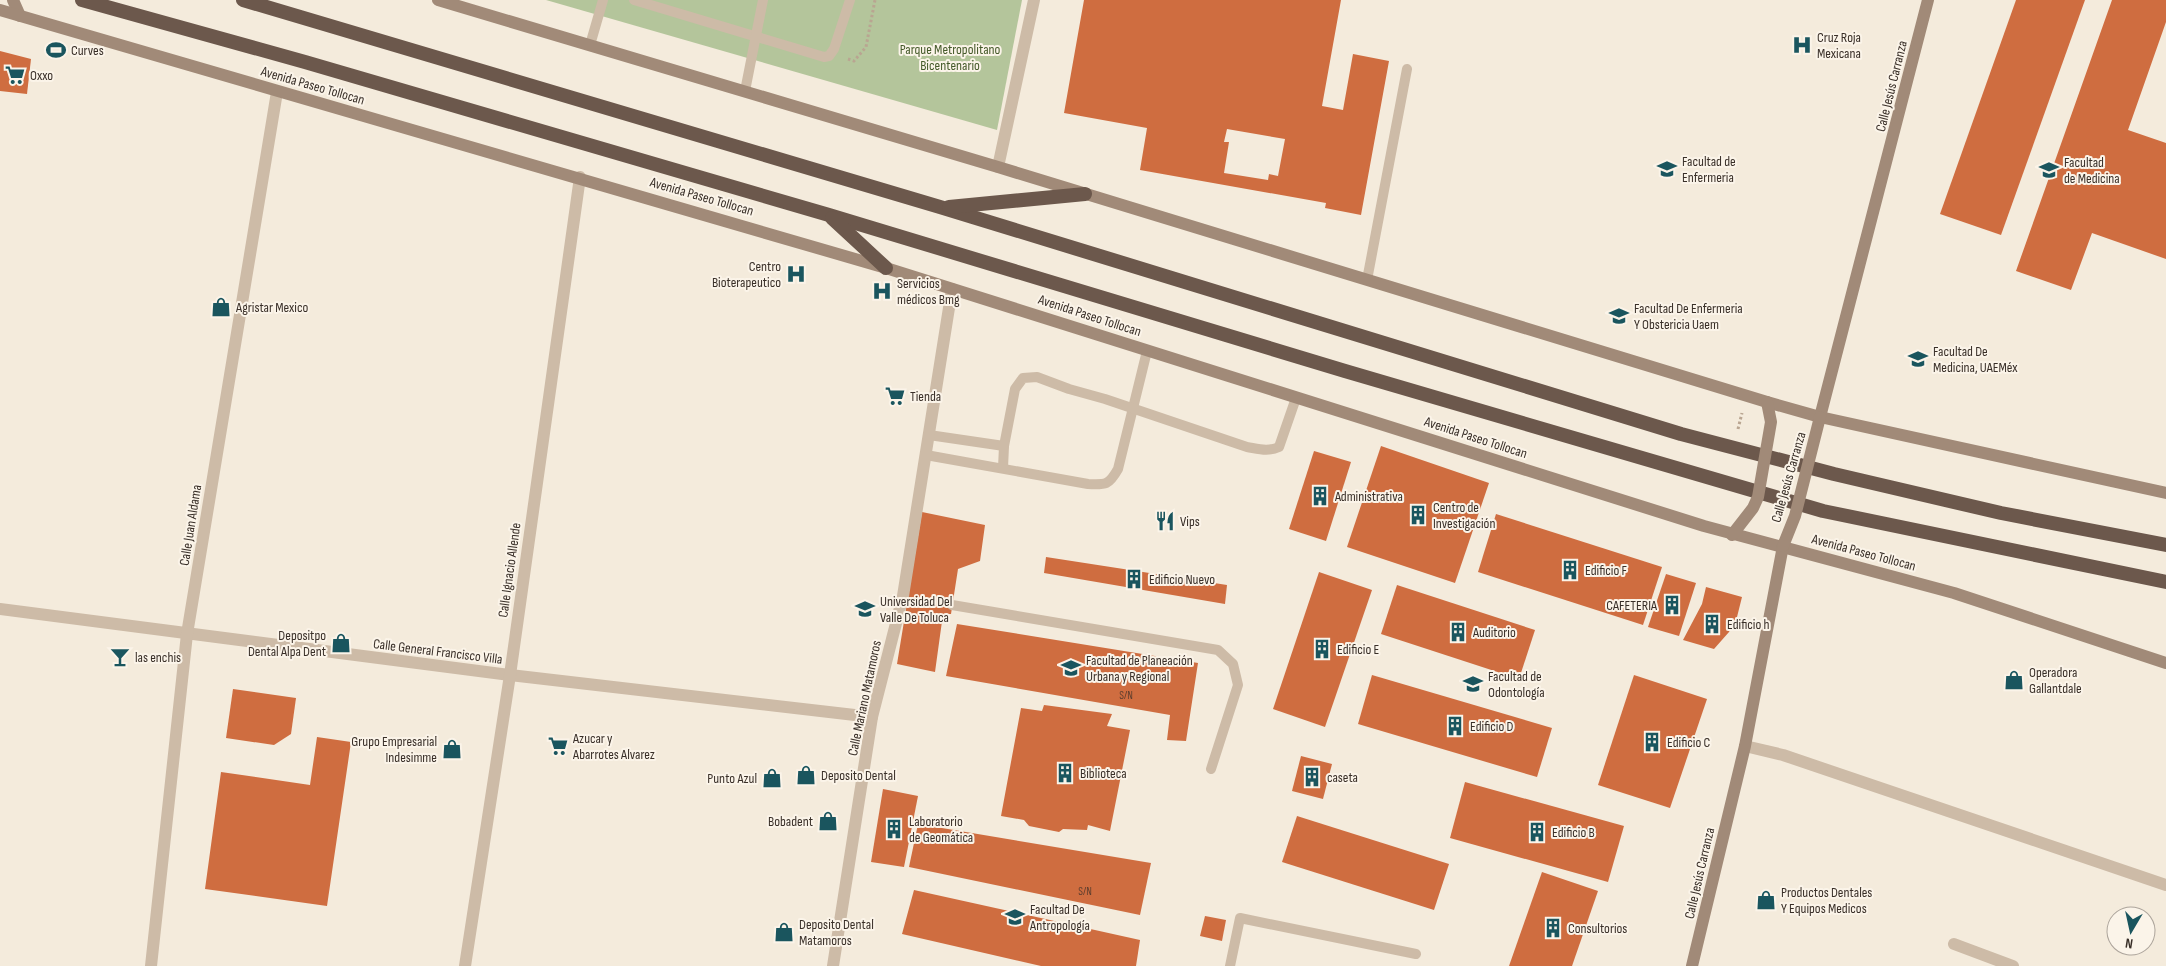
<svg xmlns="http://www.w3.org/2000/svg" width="2166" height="966" font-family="'Sofia Sans Condensed',sans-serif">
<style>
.green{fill:#b4c59b}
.building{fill:#cf6d40;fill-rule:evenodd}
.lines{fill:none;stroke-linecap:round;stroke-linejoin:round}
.path{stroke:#b9a591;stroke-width:3;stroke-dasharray:2.5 2.5;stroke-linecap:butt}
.service{stroke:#cdbba7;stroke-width:10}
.minor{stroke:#cdbba7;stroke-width:12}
.secondary{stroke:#a18a78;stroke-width:12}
.trunk{stroke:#6c584c;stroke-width:14}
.secondary-bridge{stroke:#a18a78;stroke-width:12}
.labels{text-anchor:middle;stroke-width:4;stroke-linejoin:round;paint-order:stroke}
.number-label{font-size:11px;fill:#5e3e2e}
.poi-label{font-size:14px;fill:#392f28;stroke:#fbf4e9;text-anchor:start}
.park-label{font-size:14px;fill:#455a2a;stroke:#fbf4e9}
.street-label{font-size:14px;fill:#392f28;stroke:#fbf4e9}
</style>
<rect width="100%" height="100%" fill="#f4ebdc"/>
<path class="green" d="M546 0H1022L997 130Z"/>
<g class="building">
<path d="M1084 0H1341L1322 106 1343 110 1353 54 1389 61 1361 215 1325 208 1326 203 1140 170 1147 128 1064 113ZM1227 129 1285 139 1278 176 1269 174 1268 180 1224 173 1229 142H1224Z"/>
<path d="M2016 0H2085L2001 235 1940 214Z"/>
<path d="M2112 0H2166V22L2128 130 2166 143V259L2092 233 2071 290 2016 271Z"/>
<path d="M0 51 31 59 27 94 0 91Z"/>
<path d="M1381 446 1489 483 1455 583 1347 547Z"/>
<path d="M1314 451 1351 462 1326 541 1289 529Z"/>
<path d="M922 512 985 525 980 561 958 569 951 614H943L935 672 897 664Z"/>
<path d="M1496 514 1662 567 1643 625 1478 572Z"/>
<path d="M1046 557 1227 585 1225 604 1044 573Z"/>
<path d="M1319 572 1372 590 1325 727 1273 709Z"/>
<path d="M1666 574 1696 583 1679 636 1648 627Z"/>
<path d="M1397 585 1535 630 1519 679 1381 634Z"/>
<path d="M1706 587 1742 597 1737 617 1729 632 1714 649 1683 640 1702 604Z"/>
<path d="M957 624 1198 663 1186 741 1167 740 1170 715 946 676Z"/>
<path d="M1372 675 1552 728 1537 777 1358 724Z"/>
<path d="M1634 675 1707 699 1670 808 1598 785Z"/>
<path d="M233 689 296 698 291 734 274 745 226 738Z"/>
<path d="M1044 705 1112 714 1107 726 1130 730 1110 831 1088 825 1087 830 1063 829 1059 832 1029 826 1024 820 1001 816 1021 708 1042 711Z"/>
<path d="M317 737 351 742 327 906 205 889 221 772 310 785Z"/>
<path d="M1301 756 1332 764 1323 799 1292 791Z"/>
<path d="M1465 782 1624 826 1608 882 1450 838Z"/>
<path d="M883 789 918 796 904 867 871 862Z"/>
<path d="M1297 816 1449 864 1434 910 1282 862Z"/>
<path d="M918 824 1151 863 1140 915 909 867Z"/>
<path d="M1542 872 1598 891 1572 966H1509Z"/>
<path d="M914 890 1140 940 1136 966H1041L902 934Z"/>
<path d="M1205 916 1226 920 1222 941 1200 936Z"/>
</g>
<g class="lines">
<g class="path">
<path d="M848 59 854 61 866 47 875 0"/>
<path d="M1738 429 1742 413"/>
</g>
<g class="service">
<path d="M634 0 824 57 829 56 834 49 850 0"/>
<path d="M590 45 603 0"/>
<path d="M745 91 763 0"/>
<path d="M1367 280 1407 69"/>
<path d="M929 435 1004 446"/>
<path d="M926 455 1088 484C1106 485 1109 485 1118 469L1147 351"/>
<path d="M1003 468 1004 446 1015 389 1023 378 1037 377 1069 389 1105 399 1247 447C1259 449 1268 452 1279 447L1296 398"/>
<path d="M952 605 1218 650 1233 664 1238 685 1211 769"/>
<path d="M1230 966 1240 918 1416 954"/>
</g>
<g class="minor">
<path d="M998 167 1034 0"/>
<path d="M0 609 510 675 872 717"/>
<path d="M1745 746 1783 755 2166 885"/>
<path d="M1954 944 2013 966"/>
<path d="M151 966 187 634 277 92"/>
<path d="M465 966 510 675 580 177"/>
<path d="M833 966 872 717 903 596 952 289"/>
</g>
<g class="secondary">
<path d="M13 0 20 16"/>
<path d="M438 0 998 167 1767 402 1820 417 2166 493"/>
<path d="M0 10 886 268 1704 526 1954 593 2166 663"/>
<path d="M1820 417 1928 0"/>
<path d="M1692 966 1745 746 1783 546"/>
</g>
<g class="trunk">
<path d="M82 0 305 62 829 215 1345 371 1823 511 2166 582"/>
<path d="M243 0 940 207 1681 434 1834 474 2001 513 2166 545"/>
<path d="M949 207 1085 194"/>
<path d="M832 218 886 268"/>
</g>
<g class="secondary-bridge">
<path d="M1732 535 1753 508 1758 497 1771 422 1767 402"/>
<path d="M1783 546 1795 516 1820 417"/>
</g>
</g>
<defs>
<symbol id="hospital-bare" viewBox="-9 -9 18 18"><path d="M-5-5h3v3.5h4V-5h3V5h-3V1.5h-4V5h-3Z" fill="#1a555e" stroke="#fbf4e9" stroke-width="2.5" paint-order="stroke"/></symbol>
<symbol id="stadium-bare" viewBox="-9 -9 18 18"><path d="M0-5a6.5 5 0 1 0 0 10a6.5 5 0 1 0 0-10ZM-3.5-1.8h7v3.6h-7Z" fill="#1a555e" stroke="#fbf4e9" stroke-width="2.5" paint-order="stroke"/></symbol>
<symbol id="supermarket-bare" viewBox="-9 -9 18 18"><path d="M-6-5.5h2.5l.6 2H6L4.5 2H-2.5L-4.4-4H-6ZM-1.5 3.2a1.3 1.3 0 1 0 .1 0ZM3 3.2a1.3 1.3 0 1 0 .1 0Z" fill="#1a555e" stroke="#fbf4e9" stroke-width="2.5" paint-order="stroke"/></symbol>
<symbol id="university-bare" viewBox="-9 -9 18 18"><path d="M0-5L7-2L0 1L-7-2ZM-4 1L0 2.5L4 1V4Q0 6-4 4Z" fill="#1a555e" stroke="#fbf4e9" stroke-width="2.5" paint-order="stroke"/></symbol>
<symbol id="shop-bare" viewBox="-9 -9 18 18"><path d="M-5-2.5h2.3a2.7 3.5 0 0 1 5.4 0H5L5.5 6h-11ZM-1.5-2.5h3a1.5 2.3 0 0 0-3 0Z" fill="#1a555e" stroke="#fbf4e9" stroke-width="2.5" paint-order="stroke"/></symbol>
<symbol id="building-bare" viewBox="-9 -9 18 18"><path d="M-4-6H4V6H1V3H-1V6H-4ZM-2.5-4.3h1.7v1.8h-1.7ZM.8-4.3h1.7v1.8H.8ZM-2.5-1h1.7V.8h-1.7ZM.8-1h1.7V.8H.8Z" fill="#1a555e" stroke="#fbf4e9" stroke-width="2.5" paint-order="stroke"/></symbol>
<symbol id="restaurant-bare" viewBox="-9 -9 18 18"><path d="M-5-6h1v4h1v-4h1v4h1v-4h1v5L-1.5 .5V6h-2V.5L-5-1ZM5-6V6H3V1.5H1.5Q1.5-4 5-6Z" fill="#1a555e" stroke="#fbf4e9" stroke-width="2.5" paint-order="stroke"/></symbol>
<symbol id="bar-bare" viewBox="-9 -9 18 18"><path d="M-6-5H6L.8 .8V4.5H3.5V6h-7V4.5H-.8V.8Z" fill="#1a555e" stroke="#fbf4e9" stroke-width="2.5" paint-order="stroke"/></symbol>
</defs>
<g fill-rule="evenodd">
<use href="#hospital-bare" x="1788" y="31" width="28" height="28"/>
<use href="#stadium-bare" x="42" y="36" width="28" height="28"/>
<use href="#supermarket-bare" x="1" y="61" width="28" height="28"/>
<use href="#university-bare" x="1653" y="155" width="28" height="28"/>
<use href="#university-bare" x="2035" y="156" width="28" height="28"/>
<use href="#hospital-bare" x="782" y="260" width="28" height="28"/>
<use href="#hospital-bare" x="868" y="277" width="28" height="28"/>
<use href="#shop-bare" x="207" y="293" width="28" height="28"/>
<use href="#university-bare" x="1605" y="302" width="28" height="28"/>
<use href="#university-bare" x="1904" y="345" width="28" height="28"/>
<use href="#supermarket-bare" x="881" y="382" width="28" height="28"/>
<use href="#building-bare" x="1306" y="482" width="28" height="28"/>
<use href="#building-bare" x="1404" y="501" width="28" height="28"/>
<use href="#restaurant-bare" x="1151" y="507" width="28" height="28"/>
<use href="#building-bare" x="1556" y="556" width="28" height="28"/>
<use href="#building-bare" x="1120" y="565" width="28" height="28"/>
<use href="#building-bare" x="1658" y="591" width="28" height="28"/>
<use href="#university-bare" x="851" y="595" width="28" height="28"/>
<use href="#building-bare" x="1698" y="610" width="28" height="28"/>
<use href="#building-bare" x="1444" y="618" width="28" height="28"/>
<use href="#shop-bare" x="327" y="629" width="28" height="28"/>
<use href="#building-bare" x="1308" y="635" width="28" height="28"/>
<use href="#bar-bare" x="106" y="643" width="28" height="28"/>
<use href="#university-bare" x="1057" y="654" width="28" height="28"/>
<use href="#shop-bare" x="2000" y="666" width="28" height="28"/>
<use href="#university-bare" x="1459" y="670" width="28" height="28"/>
<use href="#building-bare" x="1441" y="712" width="28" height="28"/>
<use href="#building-bare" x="1638" y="728" width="28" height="28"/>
<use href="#supermarket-bare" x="544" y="732" width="28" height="28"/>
<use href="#shop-bare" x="438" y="735" width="28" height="28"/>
<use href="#building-bare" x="1051" y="759" width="28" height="28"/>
<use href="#shop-bare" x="792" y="761" width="28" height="28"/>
<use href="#building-bare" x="1298" y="763" width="28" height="28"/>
<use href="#shop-bare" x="758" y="764" width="28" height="28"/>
<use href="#shop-bare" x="814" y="807" width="28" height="28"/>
<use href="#building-bare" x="880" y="815" width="28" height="28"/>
<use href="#building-bare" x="1523" y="818" width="28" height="28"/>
<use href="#shop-bare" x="1752" y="886" width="28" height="28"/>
<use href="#university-bare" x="1001" y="903" width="28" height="28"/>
<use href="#building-bare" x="1539" y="914" width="28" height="28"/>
<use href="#shop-bare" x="770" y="918" width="28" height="28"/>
</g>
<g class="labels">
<g class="number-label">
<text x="1126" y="699">S/N</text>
<text x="1085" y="895">S/N</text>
</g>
<g class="poi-label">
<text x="1817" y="42">Cruz Roja<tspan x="1817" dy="16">Mexicana</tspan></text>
<text x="71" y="55">Curves</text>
<text x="30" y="80">Oxxo</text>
<text x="1682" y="166">Facultad de<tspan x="1682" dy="16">Enfermeria</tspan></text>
<text x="2064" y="167">Facultad<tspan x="2064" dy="16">de Medicina</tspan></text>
<text x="781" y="271" text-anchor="end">Centro<tspan x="781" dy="16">Bioterapeutico</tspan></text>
<text x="897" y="288">Servicios<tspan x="897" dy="16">médicos Bmg</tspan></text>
<text x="236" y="312">Agristar Mexico</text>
<text x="1634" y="313">Facultad De Enfermeria<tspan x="1634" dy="16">Y Obstericia Uaem</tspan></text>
<text x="1933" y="356">Facultad De<tspan x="1933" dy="16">Medicina, UAEMéx</tspan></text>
<text x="910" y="401">Tienda</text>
<text x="1335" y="501">Administrativa</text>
<text x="1433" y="512">Centro de<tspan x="1433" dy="16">Investigación</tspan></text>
<text x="1180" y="526">Vips</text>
<text x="1585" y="575">Edificio F</text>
<text x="1149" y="584">Edificio Nuevo</text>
<text x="880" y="606">Universidad Del<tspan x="880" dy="16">Valle De Toluca</tspan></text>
<text x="1657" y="610" text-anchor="end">CAFETERIA</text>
<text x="1727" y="629">Edificio h</text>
<text x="1473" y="637">Auditorio</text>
<text x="326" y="640" text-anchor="end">Depositpo<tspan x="326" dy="16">Dental Alpa Dent</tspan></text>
<text x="1337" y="654">Edificio E</text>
<text x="135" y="662">las enchis</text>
<text x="1086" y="665">Facultad de Planeación<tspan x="1086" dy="16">Urbana y Regional</tspan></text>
<text x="2029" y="677">Operadora<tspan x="2029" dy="16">Gallantdale</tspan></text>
<text x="1488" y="681">Facultad de<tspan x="1488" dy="16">Odontología</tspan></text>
<text x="1470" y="731">Edificio D</text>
<text x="573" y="743">Azucar y<tspan x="573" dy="16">Abarrotes Alvarez</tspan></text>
<text x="437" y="746" text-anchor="end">Grupo Empresarial<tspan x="437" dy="16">Indesimme</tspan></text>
<text x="1667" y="747">Edificio C</text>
<text x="1080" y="778">Biblioteca</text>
<text x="821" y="780">Deposito Dental</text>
<text x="1327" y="782">caseta</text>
<text x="757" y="783" text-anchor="end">Punto Azul</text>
<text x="813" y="826" text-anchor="end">Bobadent</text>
<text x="909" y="826">Laboratorio<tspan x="909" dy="16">de Geomática</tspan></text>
<text x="1552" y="837">Edificio B</text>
<text x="1781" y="897">Productos Dentales<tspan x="1781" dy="16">Y Equipos Medicos</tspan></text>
<text x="1030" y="914">Facultad De<tspan x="1030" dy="16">Antropología</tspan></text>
<text x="799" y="929">Deposito Dental<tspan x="799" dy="16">Matamoros</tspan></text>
<text x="1568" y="933">Consultorios</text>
</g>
<g class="park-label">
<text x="950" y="54">Parque Metropolitano<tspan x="950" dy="16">Bicentenario</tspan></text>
</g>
<g class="street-label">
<text transform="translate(313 85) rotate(16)" y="5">Avenida Paseo Tollocan</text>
<text transform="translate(1891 86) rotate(-76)" y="5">Calle Jesús Carranza</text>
<text transform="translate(702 196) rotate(16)" y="5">Avenida Paseo Tollocan</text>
<text transform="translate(1090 315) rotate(18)" y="5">Avenida Paseo Tollocan</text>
<text transform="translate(1476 437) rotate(18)" y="5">Avenida Paseo Tollocan</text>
<text transform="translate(1788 477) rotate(-74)" y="5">Calle Jesús Carranza</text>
<text transform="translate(190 525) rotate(-81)" y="5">Calle Juan Aldama</text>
<text transform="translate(1864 552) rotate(15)" y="5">Avenida Paseo Tollocan</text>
<text transform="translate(509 570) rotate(-82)" y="5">Calle Ignacio Allende</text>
<text transform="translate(438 651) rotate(7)" y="5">Calle General Francisco Villa</text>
<text transform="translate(864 698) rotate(-78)" y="5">Calle Mariano Matamoros</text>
<text transform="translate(1699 873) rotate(-77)" y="5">Calle Jesús Carranza</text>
</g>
</g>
<g transform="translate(2131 931) rotate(189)"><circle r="24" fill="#fbf4e9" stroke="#ada59c"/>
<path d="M0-4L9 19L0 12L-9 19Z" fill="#1a555e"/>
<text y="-8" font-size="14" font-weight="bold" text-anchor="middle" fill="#392f28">N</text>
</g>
</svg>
